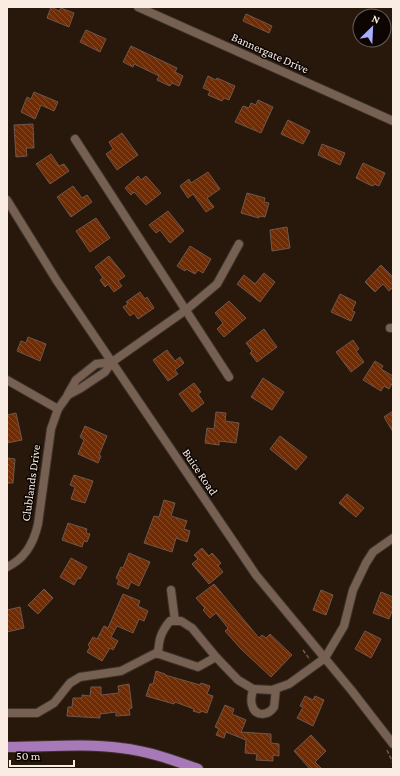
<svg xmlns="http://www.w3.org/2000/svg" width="400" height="776" font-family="'Crimson Pro',serif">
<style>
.building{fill:url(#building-back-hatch);stroke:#6e574c}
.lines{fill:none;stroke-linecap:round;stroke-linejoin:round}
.minor-casing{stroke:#3e322d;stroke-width:10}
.major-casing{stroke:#3e322d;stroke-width:12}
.path{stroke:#6a5c50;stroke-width:1.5;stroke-dasharray:4 2;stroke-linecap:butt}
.minor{stroke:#756051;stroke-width:8}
.major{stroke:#a779b8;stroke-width:10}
.labels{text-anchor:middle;stroke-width:3;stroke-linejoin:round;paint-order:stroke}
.street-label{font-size:12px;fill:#f8ece3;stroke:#0c0502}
</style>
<defs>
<pattern id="building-back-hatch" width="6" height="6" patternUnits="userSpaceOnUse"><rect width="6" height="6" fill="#712c03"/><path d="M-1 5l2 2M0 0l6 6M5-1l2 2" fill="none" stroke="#864b28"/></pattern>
</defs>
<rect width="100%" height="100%" fill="#28180b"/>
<g class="building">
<path d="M51 7 59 11 61 8 74 13 69 27 47 18Z"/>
<path d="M246 14 272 26 269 33 243 21Z"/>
<path d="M86 30 106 39 100 52 80 42Z"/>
<path d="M131 46 177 68 175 72 183 76 179 86 172 83 170 86 157 80 159 76 155 74 134 64 133 67 123 62Z"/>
<path d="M208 76 216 80 217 78 235 86 229 100 224 98 222 101 208 95 210 91 203 88Z"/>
<path d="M34 92 58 102 54 111 41 105 35 119 21 112 27 97 31 99Z"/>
<path d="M258 100 273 107 261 133 235 122 243 106 249 108 251 103 256 105Z"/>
<path d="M288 120 310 131 303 144 281 134Z"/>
<path d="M33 124 34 148H26L27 156 16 157 14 125Z"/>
<path d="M122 133 138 155 117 170 106 154 113 149 109 142Z"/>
<path d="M322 144 345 153 340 165 318 155Z"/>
<path d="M51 154 59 166 64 164 69 171 50 184 36 164Z"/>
<path d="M363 163 385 173 379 186 374 184 373 186 370 185 356 178Z"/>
<path d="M208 172 220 189 207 198 214 207 206 212 193 194 188 198 180 186 189 179 191 183Z"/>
<path d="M138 176 141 180 146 176 161 193 146 205 134 192 131 195 125 188Z"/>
<path d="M73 186 82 198 87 195 92 202 71 217 57 197Z"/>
<path d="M247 193 265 198 264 202 269 203 265 217 259 216V218L241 213Z"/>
<path d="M168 211 184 231 170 243 160 230 156 233 149 225Z"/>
<path d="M96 218 110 238 90 252 76 231Z"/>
<path d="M287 227 290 248 272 251 270 230Z"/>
<path d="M190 246 211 259 203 273 198 270 195 274 186 269 185 271 177 266Z"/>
<path d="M109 256 125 276 118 281 122 286 114 292 108 284 105 287 100 280 103 278 95 267Z"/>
<path d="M381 265 393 277V287L389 291 383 284 375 292 365 282Z"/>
<path d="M264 273 275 282 260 302 237 284 244 275 255 284Z"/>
<path d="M140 292 145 299 147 297 154 308 138 319 134 313 130 316 123 307 128 304 126 302Z"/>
<path d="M340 294 356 302 352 311 355 312 351 321 331 312Z"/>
<path d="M229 301 246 318 224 337 217 329 223 323 215 313Z"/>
<path d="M264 329 277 347 257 362 250 353 252 351 246 343Z"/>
<path d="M28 337 46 344 40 361 17 351 21 341 26 343Z"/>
<path d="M353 340 359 349 356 351 364 362 351 372 336 352Z"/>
<path d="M167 350 175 361 180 357 184 363 175 370 178 374 168 381 153 360Z"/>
<path d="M375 361 383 366 381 369 393 376V382L389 389 384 386 381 391 363 380Z"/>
<path d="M263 378 284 392 272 410 251 397Z"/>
<path d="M194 383 201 392 198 394 204 403 192 412 179 394Z"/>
<path d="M393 411V432L384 417Z"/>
<path d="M216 412 226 413 225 421 239 423 236 443 219 441V445L205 443 207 428 214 429Z"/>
<path d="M16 413 22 440 7 443V415Z"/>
<path d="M85 426 107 436 99 455 101 456 98 463 78 454 84 440 80 437Z"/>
<path d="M280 436 307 457 296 470 270 449Z"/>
<path d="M7 458 15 459 13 483H7Z"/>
<path d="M74 475 93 481 85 503 71 499 75 487 70 485Z"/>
<path d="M347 494 364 508 356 517 339 503Z"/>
<path d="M164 500 175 503 171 516 187 521 184 529 190 531 187 542 176 538 172 552 144 543 154 516 159 517Z"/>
<path d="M68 523 87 529 86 533 90 534 87 542 84 541 82 547 62 540Z"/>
<path d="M202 548 209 556 212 553 221 563 218 566 223 572 209 584 192 564 198 559 194 555Z"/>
<path d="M129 553 150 562 139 586 131 582 128 589 117 584 119 580 116 578 121 567 123 568Z"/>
<path d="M71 558 87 567 80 579 78 578 74 585 60 577Z"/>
<path d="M214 584 259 638 262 635 266 638 270 634 292 655 271 677 241 649 225 631 228 628 216 613 210 618 203 610 205 608 196 598Z"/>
<path d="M44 589 53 598 38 614 28 605Z"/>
<path d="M321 590 333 595 326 615 313 610Z"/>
<path d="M381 592 393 597V609L389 619 373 613Z"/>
<path d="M123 594 140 601 138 606 148 611 144 621 139 619 133 633 117 626 111 637 118 641 113 650 110 648 102 661 87 652 90 647 88 645 93 637 97 639 104 626 108 628Z"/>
<path d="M20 607 24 628 7 632V610Z"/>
<path d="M365 631 381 639 371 658 355 649Z"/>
<path d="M156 671 165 674V675L200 685 201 683 210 686 207 694 213 696 207 713 201 711 200 713 193 711 194 709 175 702 174 704 146 696 150 684H153Z"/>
<path d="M129 684 132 708 129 709 130 715 116 716V712L100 714V718L67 716 68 707H72L73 698H82V695L90 696 91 687H101V695L119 693 118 686Z"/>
<path d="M305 696 313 700 315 696 324 700 313 726 297 718 303 707 300 706Z"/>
<path d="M225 705 234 709 232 714 246 720 241 732 271 734V743L279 744V756L273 755V761L256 760 257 754 245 753 246 740 226 732 224 738 216 735 219 729 215 727Z"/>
<path d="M311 735 326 751 315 762 322 769H310L294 751Z"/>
</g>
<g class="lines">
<defs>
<g id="minor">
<path d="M138 7 393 121"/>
<path d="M75 139 229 377"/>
<path d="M7 200 57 281 256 575 352 691 393 744"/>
<path d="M390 328H393"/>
<path d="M7 380 58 409"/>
<path d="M68 394 76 380 96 364 112 362"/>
<path d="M7 567C25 559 34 542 38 524L51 429 58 409 68 395 81 388 105 372 112 362 186 310 217 284 239 244"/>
<path d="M171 590 175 621"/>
<path d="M158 654C159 640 160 633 170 621H181L192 628 216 657"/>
<path d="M253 689C252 694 250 700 252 705 255 717 268 716 274 707L276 689"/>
<path d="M7 713H37L54 703 70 683 80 677 121 671 156 653 198 667 216 657 238 680 253 689 272 690 289 684 325 658 344 626 353 590 366 563 373 552 393 538"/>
</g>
<path id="major" d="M7 747C45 747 84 743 121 748 148 751 173 760 198 769"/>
</defs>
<use href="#minor" class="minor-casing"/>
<use href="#major" class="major-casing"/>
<g class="path">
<path d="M303 650 310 660"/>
<path d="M387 750 393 763"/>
</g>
<use href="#minor" class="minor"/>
<use href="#major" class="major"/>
</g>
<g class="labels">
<g class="street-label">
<text transform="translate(270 53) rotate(24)" y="4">Bannergate Drive</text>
<text transform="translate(200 472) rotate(56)" y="4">Buice Road</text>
<text transform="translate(31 483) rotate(-82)" y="4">Clublands Drive</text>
</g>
</g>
<rect width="400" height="776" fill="none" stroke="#f8ece3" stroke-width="16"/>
<g transform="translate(372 28) rotate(24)"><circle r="19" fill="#0c0502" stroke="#6a615c"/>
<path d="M0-3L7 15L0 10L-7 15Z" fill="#a8b0fc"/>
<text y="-6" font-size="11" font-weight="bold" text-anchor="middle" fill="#f8ece3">N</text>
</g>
<path d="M10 760v6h64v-6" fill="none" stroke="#f8ece3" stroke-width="2"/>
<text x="16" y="760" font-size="12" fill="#f8ece3" stroke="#0c0502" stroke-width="3" paint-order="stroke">50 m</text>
</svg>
